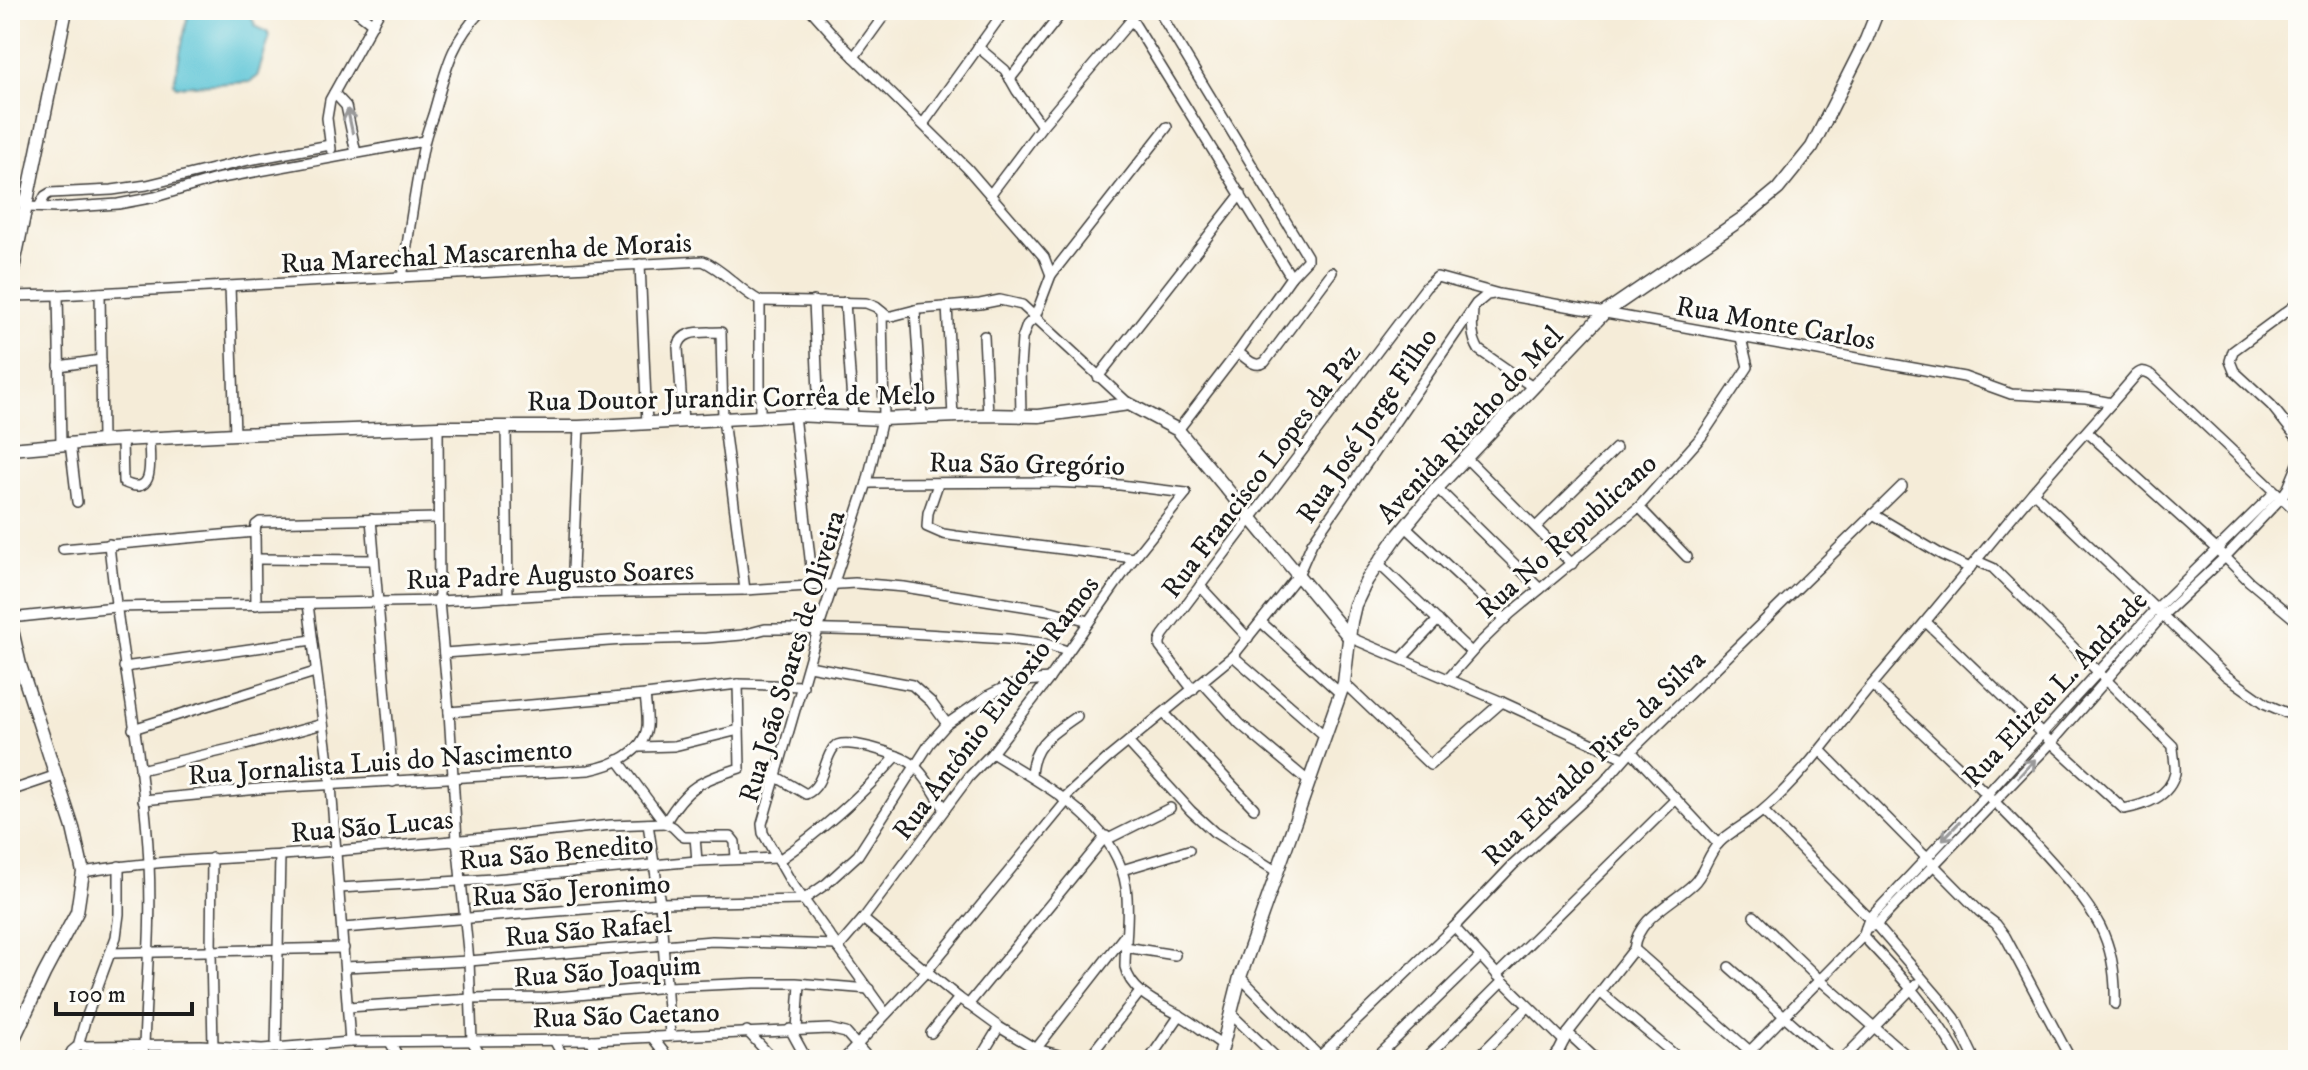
<svg xmlns="http://www.w3.org/2000/svg" width="2308" height="1070" font-family="'IM FELL DW Pica',serif">
<style>
.water{fill:#5ac4d6;stroke:#3b7079;stroke-width:2}
.lines{fill:none;stroke-linecap:round;stroke-linejoin:round}
.minor-casing{stroke:#3d3b38;stroke-width:12}
.tertiary-casing{stroke:#3d3b38;stroke-width:15}
.minor{stroke:#fff;stroke-width:9}
.tertiary{stroke:#fff;stroke-width:12}
.oneway{stroke:#999}
.labels{text-anchor:middle;stroke-width:6;stroke-linejoin:round;paint-order:stroke}
.street-label{font-size:28px;fill:#1c1c1c;stroke:#fdfcf7}
</style>
<rect width="100%" height="100%" fill="#fdfcf7"/>
<filter id="ink" filterUnits="userSpaceOnUse"><feTurbulence type="fractalNoise" baseFrequency=".0125" numOctaves="2"/><feDisplacementMap in="SourceGraphic" scale="16" xChannelSelector="R" yChannelSelector="G"/><feConvolveMatrix kernelMatrix="1 2 1 2 8 2 1 2 1" color-interpolation-filters="sRGB"/></filter>
<filter id="wash" filterUnits="userSpaceOnUse"><feTurbulence type="fractalNoise" baseFrequency=".006" numOctaves="4" result="noise"/><feDisplacementMap in="SourceGraphic" scale="32" xChannelSelector="R" yChannelSelector="G"/><feGaussianBlur stdDeviation="1.8" result="paint"/><feColorMatrix in="noise" values="0 0 0 0 0 0 0 0 0 0 0 0 0 0 0 0 0 1.4 0 .05"/><feComposite in="paint" operator="in"/></filter>
<g filter="url(#wash)">
<rect width="100%" height="100%" fill="#f5ecd8"/>
<path class="water" d="M189 10H247L256 26 268 33 269 39 257 77 250 82 176 86 174 83Z"/>
</g>
<g filter="url(#ink)">
<g class="lines">
<defs>
<g id="minor">
<path d="M355 10 373 24"/>
<path d="M811 10 845 48 967 168 1044 257 1051 275"/>
<path d="M1126 10 1291 277"/>
<path d="M1158 10 1307 256V260L1291 277 1238 352 1178 430"/>
<path d="M978 47 1005 70 1017 91 1042 126"/>
<path d="M854 57 888 10"/>
<path d="M1010 79 1064 10"/>
<path d="M334 93 346 106 356 153"/>
<path d="M923 124 1005 10"/>
<path d="M331 149 327 118 330 100 380 10"/>
<path d="M10 191 26 207 57 208 118 204 155 197 216 179 424 141"/>
<path d="M990 195 1042 126 1132 19"/>
<path d="M39 207 45 196 50 193 112 190 147 185 249 160 330 145"/>
<path d="M640 264 647 424"/>
<path d="M402 278C409 233 415 188 424 144 426 134 430 124 433 115 446 71 449 45 482 10"/>
<path d="M230 286 235 434"/>
<path d="M100 293 102 441"/>
<path d="M58 295 61 444"/>
<path d="M10 296 58 295 703 261C724 270 739 290 760 301L866 303 876 307 887 316H892L919 309 980 304 1000 300 1022 305 1129 404"/>
<path d="M760 301V417"/>
<path d="M814 301 819 416"/>
<path d="M845 302 853 417"/>
<path d="M2298 303 2233 351 2230 361 2234 371 2271 405 2298 439"/>
<path d="M947 306 953 416"/>
<path d="M1473 309C1472 324 1471 337 1479 350L1534 388"/>
<path d="M915 310 922 416"/>
<path d="M882 312 884 418"/>
<path d="M984 336 988 415"/>
<path d="M1238 352C1246 358 1255 369 1265 362L1332 272"/>
<path d="M59 366 101 360"/>
<path d="M1098 377 1241 194"/>
<path d="M794 415 813 585"/>
<path d="M1021 416 1020 367 1022 339 1027 325 1035 317 1051 275 1167 127"/>
<path d="M882 419 867 483 818 630 762 824 763 833 791 882 886 1014"/>
<path d="M683 422 678 348C681 328 704 333 721 332L723 419 745 590"/>
<path d="M506 426 508 597"/>
<path d="M438 427 439 601 449 712 457 840 469 961 472 1041 483 1060"/>
<path d="M2087 432 2225 557 2249 581 2298 622"/>
<path d="M122 440 123 482C157 499 149 459 149 439"/>
<path d="M70 443 77 502"/>
<path d="M1466 458 1572 564"/>
<path d="M867 483 1051 482 1120 485 1186 493"/>
<path d="M938 484 928 513 927 527 943 534 956 536 1134 558"/>
<path d="M1437 488 1540 589"/>
<path d="M2033 492 2225 675 2266 704 2298 718"/>
<path d="M1639 507 1687 557"/>
<path d="M1873 514 1942 555 1970 568"/>
<path d="M371 519 393 782"/>
<path d="M1405 526 1505 619"/>
<path d="M1536 527 1616 448"/>
<path d="M255 532 256 605"/>
<path d="M109 544C119 651 144 756 149 863 152 924 146 985 144 1046"/>
<path d="M63 549 255 532 256 525 260 522 438 518"/>
<path d="M256 559 373 560"/>
<path d="M1378 563 1471 652"/>
<path d="M1200 586 1248 638"/>
<path d="M572 593 579 427"/>
<path d="M308 604 331 785 350 1042"/>
<path d="M10 618 115 607 439 601 572 593 745 590 855 583 904 587 1048 610 1089 621"/>
<path d="M1261 622 1341 694"/>
<path d="M1926 622 2041 733 2124 809C2145 805 2170 797 2175 773 2176 765 2173 754 2173 746L1993 568 1977 561"/>
<path d="M1349 637 1502 702 1624 758"/>
<path d="M444 653 623 640 706 638 742 635 765 629H788L875 631 1008 639 1043 643 1067 651"/>
<path d="M1233 656 1325 736"/>
<path d="M1402 658 1438 620"/>
<path d="M809 666 912 685 931 702 947 724"/>
<path d="M124 667 312 640"/>
<path d="M1448 679 1480 643 1510 614 1639 507 1702 436 1748 367 1741 338"/>
<path d="M1202 682 1240 724 1308 781"/>
<path d="M1344 683 1430 765 1502 702"/>
<path d="M1872 685C1928 739 1987 791 2040 849 2060 871 2086 899 2100 926 2112 950 2116 978 2115 1004"/>
<path d="M1193 690 1160 647V642L1163 635 1426 287 1437 277 1499 294 1964 377 2011 394 2086 398 2112 403"/>
<path d="M449 712 645 695 738 684 803 686"/>
<path d="M1164 713 1254 808"/>
<path d="M133 729 315 672"/>
<path d="M1128 742 1191 811 1214 832 1276 871"/>
<path d="M640 747 674 746 739 730"/>
<path d="M1631 751 1718 844"/>
<path d="M1821 751 1980 912 1996 924 2005 936 2071 1060"/>
<path d="M992 753C1044 786 1116 820 1126 887 1130 913 1125 941 1125 967 1132 996 1164 1005 1186 1019 1199 1027 1210 1037 1223 1045"/>
<path d="M618 760 665 823 673 827 681 835 684 837H731L735 842 736 859"/>
<path d="M140 770 238 747 323 724"/>
<path d="M775 776 806 794C824 786 823 761 834 747 843 736 901 755 911 763 925 774 935 794 945 809"/>
<path d="M1031 776C1032 744 1053 733 1077 716"/>
<path d="M10 791 57 775"/>
<path d="M1063 799 1107 759 1233 656 1298 575 1312 543 1476 304 1487 295 1494 294"/>
<path d="M143 800 269 788 589 770C611 766 644 753 647 727 648 717 646 706 645 695"/>
<path d="M1763 811 1876 925 1940 999 1955 1018 1975 1060"/>
<path d="M665 823C687 786 700 781 740 768L738 684"/>
<path d="M648 824 660 903 670 1035"/>
<path d="M695 837 697 861"/>
<path d="M1108 839 1170 808"/>
<path d="M212 858 211 952 213 1047"/>
<path d="M779 860C824 829 860 797 897 756"/>
<path d="M1122 870 1189 850"/>
<path d="M83 872C149 861 216 859 283 855 392 847 502 837 611 825L665 823"/>
<path d="M339 888 494 879 697 861 777 858"/>
<path d="M1754 916 1820 980 1912 1060"/>
<path d="M863 919 959 998 999 1027 1036 1049 1078 1060"/>
<path d="M1454 927 1503 981 1564 1041"/>
<path d="M343 928 660 903 803 900 826 884 858 855 930 743 947 724 989 695 1001 689 1025 681 1049 679"/>
<path d="M1866 928 1876 925 2052 742 2163 615 2225 557 2281 498 2288 488 2298 464"/>
<path d="M1863 936C1900 975 1935 1013 1960 1060"/>
<path d="M1125 947 1175 955"/>
<path d="M838 948 863 919 969 777 992 753 1049 679 1134 558 1186 493"/>
<path d="M1634 949 1760 1060"/>
<path d="M110 953 344 948"/>
<path d="M345 967 469 961 712 941 836 945"/>
<path d="M1729 967 1834 1060"/>
<path d="M1497 975 1676 799"/>
<path d="M1240 977 1323 1060"/>
<path d="M1601 993 1681 1060"/>
<path d="M968 1005 1106 836"/>
<path d="M348 1007 471 999 544 998 667 987 754 983H796L869 989"/>
<path d="M1230 1013 1279 1060"/>
<path d="M790 1029 807 1060"/>
<path d="M797 1029 800 984"/>
<path d="M747 1031 774 1060"/>
<path d="M931 1033 959 998"/>
<path d="M1568 1033 1597 1060"/>
<path d="M651 1036 670 1060"/>
<path d="M554 1040 565 1060"/>
<path d="M592 1040 598 1060"/>
<path d="M390 1042 400 1060"/>
<path d="M315 1045 325 1060"/>
<path d="M78 1046 201 1045 262 1049 350 1042 592 1040 829 1029 846 1033 870 1060"/>
<path d="M136 1046 152 1060"/>
<path d="M223 1047 228 1060"/>
<path d="M276 1048 280 855"/>
<path d="M67 1060 72 1051 78 1046 85 1021 116 937 119 914V866"/>
<path d="M843 1060 926 972 1066 802"/>
<path d="M979 1060 999 1027"/>
<path d="M1031 1060 1036 1049 1125 935"/>
<path d="M1087 1060 1140 992"/>
<path d="M1149 1060 1180 1015"/>
<path d="M1316 1060 1454 927 1513 865 1604 782 1631 751 1902 486"/>
<path d="M1374 1060 1480 957"/>
<path d="M1424 1060 1503 981"/>
<path d="M1475 1060 1528 1007"/>
<path d="M1552 1060 1559 1051 1568 1033 1634 949C1637 918 1673 903 1693 884 1705 873 1707 855 1719 843 1731 831 1749 823 1762 811 1807 773 1839 723 1877 679 1930 617 1980 555 2032 493 2066 453 2102 415 2136 375 2142 370 2145 371 2152 375L2298 513"/>
<path d="M1741 1060 1863 936 1869 919 1987 794 2156 609 2275 492"/>
<path d="M1842 1060 1916 984"/>
</g>
<g id="tertiary">
<path d="M10 284 66 10"/>
<path d="M10 449 102 441 235 434 438 427H579L794 415 882 419 985 415 1039 416 1129 404 1178 430 1349 637"/>
<path d="M10 621 20 665 73 828 83 872 77 912 44 974 10 1047"/>
<path d="M1219 1060 1240 977 1344 683 1351 622 1355 605 1367 580 1396 538 1437 488 1604 313 1743 218 1778 189 1812 147 1866 40 1878 10"/>
</g>
</defs>
<use href="#minor" class="minor-casing"/>
<use href="#tertiary" class="tertiary-casing"/>
<use href="#minor" class="minor"/>
<use href="#tertiary" class="tertiary"/>
</g>
<defs><path id="oneway-shaft" d="M-6 0H5M1.5-3L5.5 0L1.5 3" fill="none" stroke-width="1.6" stroke-linecap="round" stroke-linejoin="round" transform="scale(2)"/></defs>
<g class="oneway">
<use href="#oneway-shaft" transform="translate(350 121) rotate(-102)"/>
<use href="#oneway-shaft" transform="translate(2027 768) rotate(-47)"/>
<use href="#oneway-shaft" transform="translate(1951 831) rotate(134)"/>
</g>
</g>
<g class="labels">
<g class="street-label">
<text transform="translate(486 252) rotate(-3)" y="10">Rua Marechal Mascarenha de Morais</text>
<text transform="translate(1776 322) rotate(10)" y="10">Rua Monte Carlos</text>
<text transform="translate(731 397) rotate(-1)" y="10">Rua Doutor Jurandir Corrêa de Melo</text>
<text transform="translate(1469 424) rotate(-47)" y="10">Avenida Riacho do Mel</text>
<text transform="translate(1366 425) rotate(-56)" y="10">Rua José Jorge Filho</text>
<text transform="translate(1027 463) rotate(1)" y="10">Rua São Gregório</text>
<text transform="translate(1260 470) rotate(-53)" y="10">Rua Francisco Lopes da Paz</text>
<text transform="translate(1566 535) rotate(-42)" y="10">Rua No Republicano</text>
<text transform="translate(550 574) rotate(-2)" y="10">Rua Padre Augusto Soares</text>
<text transform="translate(791 656) rotate(-73)" y="10">Rua João Soares de Oliveira</text>
<text transform="translate(2054 688) rotate(-47)" y="10">Rua Elizeu L. Andrade</text>
<text transform="translate(995 707) rotate(-53)" y="10">Rua Antônio Eudoxio Ramos</text>
<text transform="translate(1593 757) rotate(-44)" y="10">Rua Edvaldo Pires da Silva</text>
<text transform="translate(380 761) rotate(-4)" y="10">Rua Jornalista Luis do Nascimento</text>
<text transform="translate(372 825) rotate(-5)" y="10">Rua São Lucas</text>
<text transform="translate(556 851) rotate(-5)" y="10">Rua São Benedito</text>
<text transform="translate(571 889) rotate(-4)" y="10">Rua São Jeronimo</text>
<text transform="translate(588 929) rotate(-5)" y="10">Rua São Rafael</text>
<text transform="translate(607 970) rotate(-4)" y="10">Rua São Joaquim</text>
<text transform="translate(626 1014) rotate(-2)" y="10">Rua São Caetano</text>
</g>
</g>
<rect width="2308" height="1070" fill="none" stroke="#fdfcf7" stroke-width="40"/>
<path d="M56 1002v12h136v-12" fill="none" stroke="#1c1c1c" stroke-width="4"/>
<text x="68" y="1002" font-size="24" fill="#1c1c1c" stroke="#fdfcf7" stroke-width="6" paint-order="stroke">100 m</text>
</svg>
